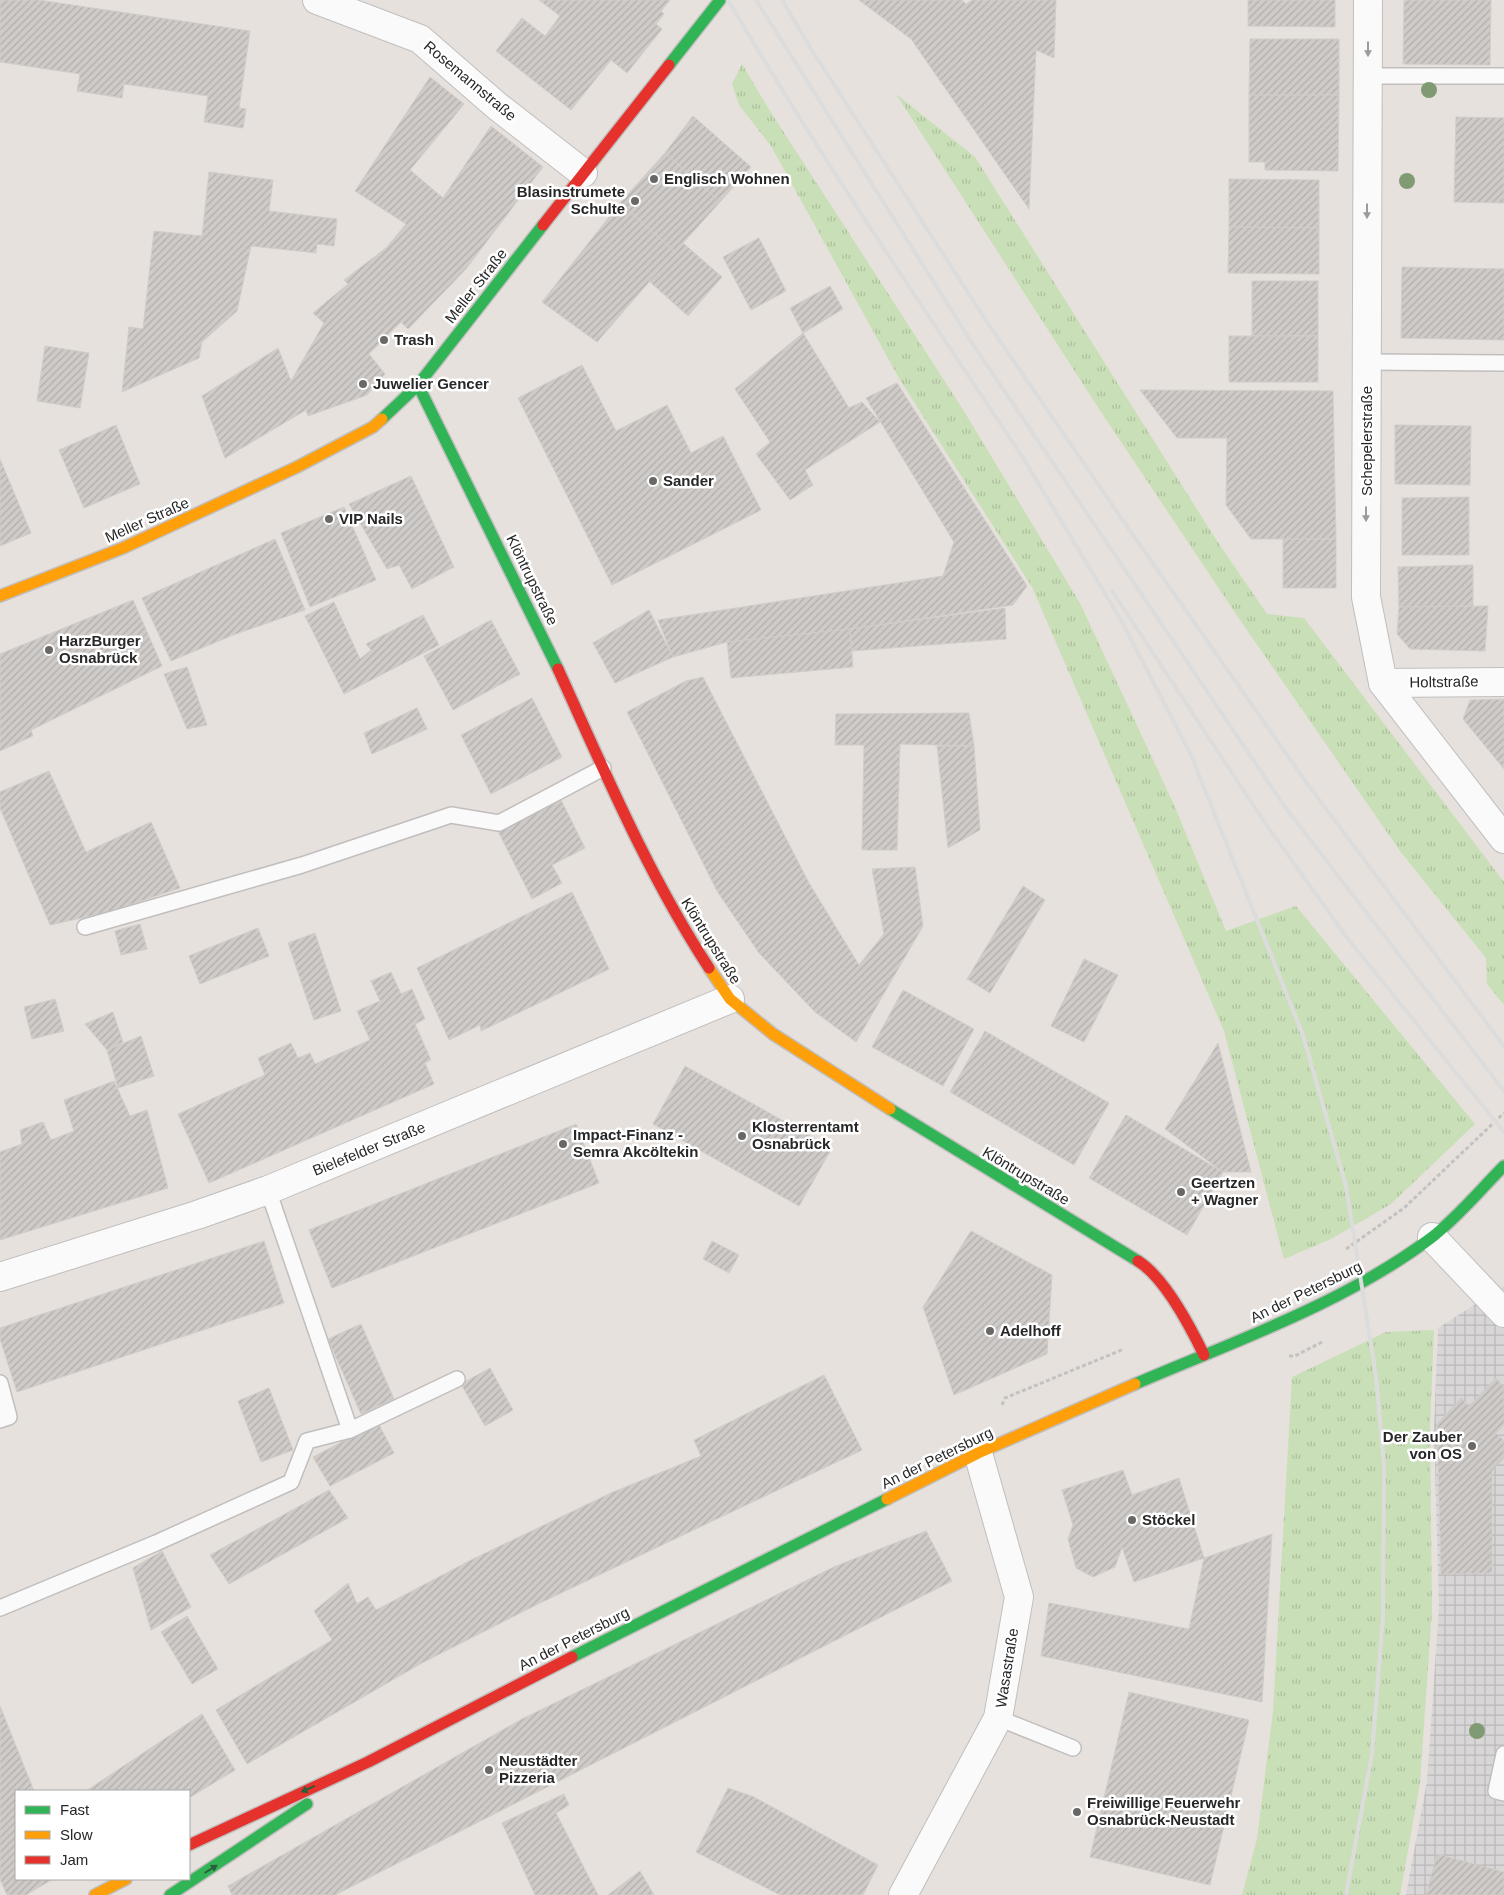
<svg xmlns="http://www.w3.org/2000/svg" width="1504" height="1895" font-family="Arial,sans-serif">
<style>
.industrial{fill:url(#industrial-grid)}
.grass{fill:url(#grass-tufts)}
.building{fill:url(#building-hatch);stroke:#d1cdc9}
.lines{fill:none;stroke-linecap:round;stroke-linejoin:round}
.lane-casing{stroke:#c0bebe;stroke-width:18}
.street-casing{stroke:#c0bebe;stroke-width:30}
.fast-casing{stroke:#c0bebe;stroke-width:14}
.slow-casing{stroke:#c0bebe;stroke-width:14}
.jam-casing{stroke:#c0bebe;stroke-width:14}
.path{stroke:#c2c2c1;stroke-width:3;stroke-dasharray:4 2.5;stroke-linecap:butt}
.lane{stroke:#fbfafa;stroke-width:15}
.street{stroke:#fbfafa;stroke-width:28}
.fast{stroke:#30b455;stroke-width:11}
.slow{stroke:#ff9f0a;stroke-width:11}
.jam{stroke:#e5322d;stroke-width:11}
.rail{stroke:#dddcdd;stroke-width:4}
.tree{fill:#809a73}
.oneway{fill:#9c9b9b}
.oneway2{fill:#2b5f39}
.poi-dot{fill:#6a6866;stroke:#fff;stroke-width:2}
.labels{text-anchor:middle;stroke-width:5;stroke-linejoin:round;paint-order:stroke}
.street-label{font-size:15px;fill:#272727;stroke:#fff}
.poi-label{font-size:15px;font-weight:bold;fill:#272727;stroke:#fff;text-anchor:start}
</style>
<defs>
<pattern id="industrial-grid" width="8" height="8" patternUnits="userSpaceOnUse" patternTransform="scale(1.25)"><rect width="8" height="8" fill="#d9d6d8"/><path d="M0 4h8M4 0v8" fill="none" stroke="#bab8b9"/></pattern>
<pattern id="grass-tufts" width="24" height="20" patternUnits="userSpaceOnUse" patternTransform="scale(1.25)"><rect width="24" height="20" fill="#c9dfb7"/><path d="M3 7l-1-3M5 7V3M7 7l1-3M15 17l-1-3M17 17v-4M19 17l1-3" fill="none" stroke="#adbf9d"/></pattern>
<pattern id="building-hatch" width="6" height="6" patternUnits="userSpaceOnUse" patternTransform="scale(1.25)"><rect width="6" height="6" fill="#cecbc8"/><path d="M-1 1l2-2M0 6l6-6M5 7l2-2" fill="none" stroke="#b1aeac"/></pattern>
</defs>
<rect width="100%" height="100%" fill="#e6e1dc"/>
<path class="industrial" d="M1504 1286V1895H1406L1427 1781 1439 1608 1434 1429 1438 1328Z"/>
<g class="grass">
<path d="M742 64 770 111 962 408 1080 603 1175 807 1226 931 1296 906 1475 1124 1391 1204 1331 1239 1284 1259 1224 1031 1032 587 900 380 771 146 739 105 732 84Z"/>
<path d="M896 94 975 157 1217 541 1267 614 1304 618 1504 882V1005L1487 984 1486 958 1400 851 1240 620 1101 412Z"/>
<path d="M1434 1330 1430 1426 1432 1611 1420 1783 1400 1895H1242L1257 1839 1273 1711 1292 1377 1386 1332Z"/>
</g>
<g class="building">
<path d="M0 0H38L250 31 239 108 246 109 243 128 204 122 208 96 124 84 122 98 77 91 80 74 0 62Z"/>
<path d="M539 0H670L661 11 664 14 656 24 662 29 627 73 611 60 571 110 496 51 522 18 545 36 560 16Z"/>
<path d="M859 0H962L966 4 972 0H1056L1054 58 1036 50 1029 209 911 39Z"/>
<path d="M1248 0H1335V27L1248 26Z"/>
<path d="M1404 0H1491L1490 65 1403 64Z"/>
<path d="M1250 39H1339V95H1249Z"/>
<path d="M430 77 464 104 410 170 443 198 491 126 543 167 466 269 408 329 401 322 369 354 385 374 367 395 308 416 306 410 225 458 202 396 278 348 291 381 324 323 313 313 348 284 344 280 386 248 406 224 355 191Z"/>
<path d="M1249 95H1339L1338 171 1265 170V162H1249Z"/>
<path d="M693 116 751 167 720 202 665 153Z"/>
<path d="M1456 117 1504 118V203L1454 202Z"/>
<path d="M665 153 720 202 675 252 620 203Z"/>
<path d="M209 172 273 180 269 211 337 219 334 246 317 244 316 253 251 246 237 311 202 342 199 358 122 392 129 327 143 329 154 231 202 236Z"/>
<path d="M1229 179 1319 180V228L1229 227Z"/>
<path d="M620 203 675 252 597 342 542 302Z"/>
<path d="M1229 227 1319 228V274L1228 273Z"/>
<path d="M759 238 786 291 751 310 723 257Z"/>
<path d="M683 243 722 277 688 316 649 281Z"/>
<path d="M1402 267 1504 269V340L1401 338Z"/>
<rect x="1252" y="281" width="66" height="55"/>
<path d="M830 286 843 309 803 333 790 308Z"/>
<path d="M803 333 849 408 862 402 880 422 805 470 813 485 790 500 756 454 770 442 735 389Z"/>
<rect x="1229" y="336" width="89" height="46"/>
<path d="M45 346 89 353 80 408 37 401Z"/>
<path d="M582 365 616 431 667 405 691 453 723 436 761 510 612 585 518 398Z"/>
<path d="M897 383 1027 586 1013 605 850 629 727 642 673 657 658 620 943 576 954 542 866 398Z"/>
<path d="M1140 390 1333 391 1336 539H1251L1226 505 1227 438H1177Z"/>
<path d="M116 425 140 484 84 508 59 450Z"/>
<path d="M1395 425 1471 426 1470 485 1395 484Z"/>
<path d="M0 459 31 533 0 546Z"/>
<path d="M411 476 454 567 412 589 399 565 387 569 349 504Z"/>
<path d="M1469 497V555H1402V498Z"/>
<path d="M344 507 376 580 310 607 281 533Z"/>
<path d="M275 539 305 610 233 635 171 661 142 598Z"/>
<rect x="1283" y="539" width="53" height="49"/>
<path d="M1473 565V606L1399 607 1398 567Z"/>
<path d="M133 600 162 666 31 730 33 736 0 751V654Z"/>
<path d="M334 602 360 659 371 650 366 644 423 615 439 645 344 694 305 616Z"/>
<path d="M1488 606 1485 651 1410 649 1397 634 1399 607Z"/>
<path d="M1005 608 1006 639 852 651 850 629Z"/>
<path d="M649 610 673 657 615 683 593 643Z"/>
<path d="M491 620 520 674 453 710 424 656Z"/>
<path d="M850 629 853 667 731 678 727 642Z"/>
<path d="M187 667 207 725 187 729 164 674Z"/>
<path d="M703 677 809 883 859 965 884 934 872 869 915 867 923 926 856 1042 815 1012 759 953 717 891 627 712 686 681Z"/>
<path d="M532 698 562 757 491 794 461 735Z"/>
<path d="M1504 699V769L1463 719 1470 700Z"/>
<path d="M417 708 427 729 372 754 364 733Z"/>
<path d="M969 713 974 746 900 744 897 850H862L864 745H835L836 714Z"/>
<path d="M937 746H974L980 830 948 848Z"/>
<path d="M49 771 86 852 151 822 180 888 108 912 50 925 0 808V792Z"/>
<path d="M561 800 585 848 552 865 562 883 532 899 498 831Z"/>
<path d="M1023 886 1045 900 990 993 967 979Z"/>
<path d="M572 892 609 969 481 1031 480 1025 449 1040 417 968Z"/>
<path d="M140 924 147 949 121 955 115 931Z"/>
<path d="M258 928 269 956 200 984 189 956Z"/>
<path d="M315 933 341 1011 314 1020 288 943Z"/>
<path d="M1084 959 1118 975 1084 1042 1051 1026Z"/>
<path d="M391 972 401 994 412 989 425 1019 415 1024 431 1060 425 1063 434 1084 209 1183 178 1114 265 1075 258 1058 291 1043 298 1058 310 1053 315 1064 370 1040 357 1011 380 1001 371 981Z"/>
<path d="M903 990 974 1029 943 1086 872 1047Z"/>
<path d="M55 999 64 1031 32 1039 24 1007Z"/>
<path d="M113 1012 123 1042 107 1050 85 1024Z"/>
<path d="M985 1031 1109 1103 1074 1165 950 1092Z"/>
<path d="M141 1036 154 1076 118 1088 107 1050Z"/>
<path d="M1218 1043 1251 1172H1223L1165 1129Z"/>
<path d="M685 1066 832 1148 799 1206 653 1124Z"/>
<path d="M114 1081 130 1116 147 1110 168 1188 0 1240V1152L22 1144 20 1130 43 1122 51 1140 74 1131 64 1100Z"/>
<path d="M1126 1115 1223 1172 1187 1235 1089 1178Z"/>
<path d="M576 1124 599 1183 332 1288 309 1230Z"/>
<path d="M971 1231 1052 1275 1047 1354 954 1395 923 1307Z"/>
<path d="M264 1241 284 1303 17 1392 0 1339V1328Z"/>
<path d="M712 1241 739 1255 729 1273 703 1259Z"/>
<path d="M361 1324 394 1399 361 1414 328 1339Z"/>
<path d="M490 1368 513 1410 485 1426 461 1384Z"/>
<path d="M824 1375 862 1450 540 1603 422 1663 247 1764 216 1710 332 1640 314 1611 348 1583 357 1604 368 1597 376 1610 471 1560 611 1493 701 1456 694 1440Z"/>
<path d="M1496 1378 1504 1387V1425L1496 1433 1504 1441V1458L1492 1471V1573L1441 1574 1437 1424 1461 1398 1469 1406Z"/>
<path d="M269 1388 293 1450 261 1462 238 1401Z"/>
<path d="M378 1423 394 1453 330 1486 313 1457Z"/>
<path d="M1123 1470 1132 1495 1179 1478 1204 1558 1134 1582 1122 1547 1115 1567 1093 1577 1076 1568 1068 1539 1073 1525 1062 1490Z"/>
<path d="M329 1490 348 1518 229 1584 210 1555Z"/>
<path d="M926 1531 952 1581 335 1895H232L228 1886 522 1719 836 1566Z"/>
<path d="M1272 1534 1262 1702 1041 1656 1049 1603 1189 1629 1204 1558Z"/>
<path d="M162 1551 191 1607 151 1630 133 1568Z"/>
<path d="M187 1616 218 1669 192 1684 161 1632Z"/>
<path d="M1129 1692 1249 1720 1210 1885 1090 1857Z"/>
<path d="M0 1706 34 1791H16V1879H53L26 1895H7L0 1879Z"/>
<path d="M202 1714 235 1770 189 1798V1791H86Z"/>
<path d="M728 1788 754 1797 878 1865 863 1895H780L696 1852Z"/>
<path d="M564 1794 569 1805 556 1813 598 1895H535L502 1823Z"/>
<path d="M1437 1854 1504 1872V1895H1426Z"/>
<path d="M640 1871 654 1895H608Z"/>
</g>
<g class="lines">
<defs>
<g id="lane">
<path d="M1368 76H1504"/>
<path d="M1367 362 1504 363"/>
<path d="M85 927 302 865 451 815 499 823 603 768"/>
<path d="M268 1190 350 1430"/>
<path d="M0 1383 9 1417 0 1420"/>
<path d="M0 1608 156 1543 291 1482 307 1441 350 1430 457 1379"/>
<path d="M998 1718 1073 1748"/>
<path d="M1504 1754 1496 1791 1504 1793"/>
</g>
<g id="street">
<path d="M317 0 420 39 497 106 583 173"/>
<path d="M1368 0 1366 597 1383 683 1504 839"/>
<path d="M1383 683 1504 682"/>
<path d="M1432 1237 1504 1313"/>
<path d="M0 1277 197 1215 268 1190 730 999"/>
<path d="M903 1895 998 1718 1019 1597 978 1453"/>
</g>
<g id="fast">
<path d="M669 65 720 0"/>
<path d="M418 385 558 669"/>
<path d="M382 419 418 385 543 225"/>
<path d="M890 1109 1138 1261"/>
<path d="M1135 1384C1235 1341 1343 1304 1431 1238 1457 1218 1481 1189 1504 1166"/>
<path d="M572 1657 887 1499"/>
<path d="M170 1895 307 1804"/>
</g>
<g id="slow">
<path d="M0 596 123 548 297 467 373 427 382 419"/>
<path d="M709 968 730 999 773 1034 890 1109"/>
<path d="M887 1499 978 1453 1135 1384"/>
<path d="M95 1895 126 1879"/>
</g>
<g id="jam">
<path d="M543 225 669 65"/>
<path d="M558 669C604 770 648 875 709 968"/>
<path d="M1138 1261C1165 1278 1190 1326 1204 1355"/>
<path d="M189 1845 368 1762 572 1657"/>
</g>
</defs>
<use href="#lane" class="lane-casing"/>
<use href="#street" class="street-casing"/>
<use href="#fast" class="fast-casing"/>
<use href="#slow" class="slow-casing"/>
<use href="#jam" class="jam-casing"/>
<g class="path">
<path d="M1346 1249 1404 1208 1504 1113"/>
<path d="M1289 1356H1295L1322 1342"/>
<path d="M1002 1405 1005 1398 1124 1349"/>
</g>
<use href="#lane" class="lane"/>
<use href="#street" class="street"/>
<use href="#fast" class="fast"/>
<use href="#slow" class="slow"/>
<use href="#jam" class="jam"/>
<g class="rail">
<path d="M728 0C820 157 923 307 1023 458"/>
<path d="M756 0 972 343 1285 807 1504 1091"/>
<path d="M782 0 813 52 985 319 1126 525 1306 782 1504 1046"/>
<path d="M1020 453 1121 620 1191 755 1303 1035 1346 1186 1376 1376 1384 1465 1383 1617 1372 1754 1346 1895"/>
<path d="M1112 591 1265 823 1348 939 1504 1132"/>
</g>
</g>
<g class="tree">
<circle cx="1429" cy="90" r="8"/>
<circle cx="1407" cy="181" r="8"/>
<circle cx="1477" cy="1731" r="8"/>
</g>
<defs><path id="oneway-solid" d="M-6-.8H1V-3.2L6.5 0L1 3.2V.8H-6Z" transform="scale(1.25)"/></defs>
<g class="oneway">
<use href="#oneway-solid" transform="translate(1368 49) rotate(90)"/>
<use href="#oneway-solid" transform="translate(1367 211) rotate(90)"/>
<use href="#oneway-solid" transform="translate(1366 514) rotate(90)"/>
</g>
<g class="oneway2">
<use href="#oneway-solid" transform="translate(308 1789) rotate(156)"/>
<use href="#oneway-solid" transform="translate(211 1869) rotate(-32)"/>
</g>
<g class="poi-dot">
<circle cx="654" cy="179" r="5"/>
<circle cx="635" cy="201" r="5"/>
<circle cx="384" cy="340" r="5"/>
<circle cx="363" cy="384" r="5"/>
<circle cx="653" cy="481" r="5"/>
<circle cx="329" cy="519" r="5"/>
<circle cx="49" cy="650" r="5"/>
<circle cx="742" cy="1136" r="5"/>
<circle cx="563" cy="1144" r="5"/>
<circle cx="1181" cy="1192" r="5"/>
<circle cx="990" cy="1331" r="5"/>
<circle cx="1472" cy="1446" r="5"/>
<circle cx="1132" cy="1520" r="5"/>
<circle cx="489" cy="1770" r="5"/>
<circle cx="1077" cy="1812" r="5"/>
</g>
<g class="labels">
<g class="street-label">
<text transform="translate(470 81) rotate(40)" y="5">Rosemannstraße</text>
<text transform="translate(476 286) rotate(-52)" y="5">Meller Straße</text>
<text transform="translate(1367 441) rotate(-90)" y="5">Schepelerstraße</text>
<text transform="translate(147 520) rotate(-24)" y="5">Meller Straße</text>
<text transform="translate(532 580) rotate(64)" y="5">Klöntrupstraße</text>
<text transform="translate(1444 682) rotate(-1)" y="5">Holtstraße</text>
<text transform="translate(711 941) rotate(58)" y="5">Klöntrupstraße</text>
<text transform="translate(369 1149) rotate(-22)" y="5">Bielefelder Straße</text>
<text transform="translate(1026 1176) rotate(31)" y="5">Klöntrupstraße</text>
<text transform="translate(1306 1292) rotate(-26)" y="5">An der Petersburg</text>
<text transform="translate(937 1458) rotate(-26)" y="5">An der Petersburg</text>
<text transform="translate(574 1639) rotate(-27)" y="5">An der Petersburg</text>
<text transform="translate(1007 1668) rotate(-81)" y="5">Wasastraße</text>
</g>
<g class="poi-label">
<text x="664" y="184">Englisch Wohnen</text>
<text x="625" y="197" text-anchor="end">Blasinstrumete<tspan x="625" dy="17">Schulte</tspan></text>
<text x="394" y="345">Trash</text>
<text x="373" y="389">Juwelier Gencer</text>
<text x="663" y="486">Sander</text>
<text x="339" y="524">VIP Nails</text>
<text x="59" y="646">HarzBurger<tspan x="59" dy="17">Osnabrück</tspan></text>
<text x="752" y="1132">Klosterrentamt<tspan x="752" dy="17">Osnabrück</tspan></text>
<text x="573" y="1140">Impact-Finanz -<tspan x="573" dy="17">Semra Akcöltekin</tspan></text>
<text x="1191" y="1188">Geertzen<tspan x="1191" dy="17">+ Wagner</tspan></text>
<text x="1000" y="1336">Adelhoff</text>
<text x="1462" y="1442" text-anchor="end">Der Zauber<tspan x="1462" dy="17">von OS</tspan></text>
<text x="1142" y="1525">Stöckel</text>
<text x="499" y="1766">Neustädter<tspan x="499" dy="17">Pizzeria</tspan></text>
<text x="1087" y="1808">Freiwillige Feuerwehr<tspan x="1087" dy="17">Osnabrück-Neustadt</tspan></text>
</g>
</g>
<rect x="15" y="1790" width="175" height="90" fill="#ffffff" stroke="#a9a9a9"/>
<rect x="25" y="1806" width="25" height="8" fill="#30b455" stroke="#a9a9a9"/>
<text x="60" y="1815" font-size="15" fill="#272727">Fast</text>
<rect x="25" y="1831" width="25" height="8" fill="#ff9f0a" stroke="#a9a9a9"/>
<text x="60" y="1840" font-size="15" fill="#272727">Slow</text>
<rect x="25" y="1856" width="25" height="8" fill="#e5322d" stroke="#a9a9a9"/>
<text x="60" y="1865" font-size="15" fill="#272727">Jam</text>
</svg>
